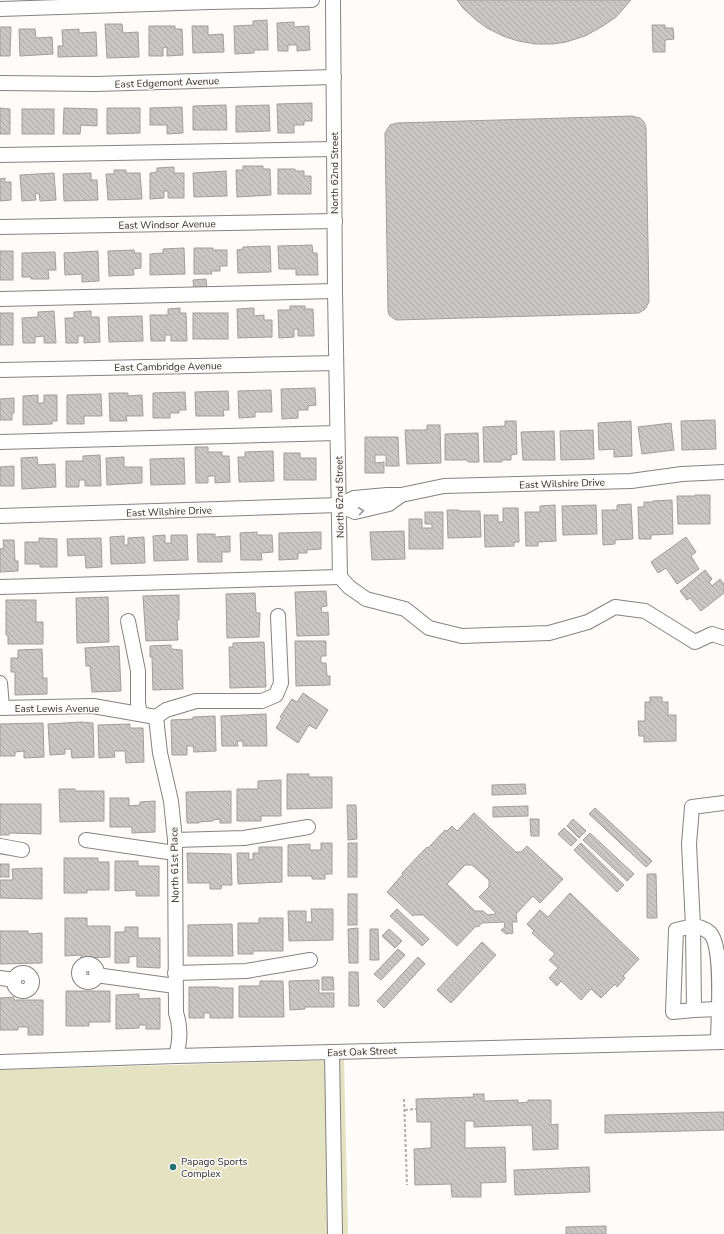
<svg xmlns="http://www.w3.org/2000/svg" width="724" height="1234" font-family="'Nunito Sans',sans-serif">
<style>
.pitch{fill:#e5e2c1}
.building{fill:url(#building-back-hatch);stroke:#a09e9b;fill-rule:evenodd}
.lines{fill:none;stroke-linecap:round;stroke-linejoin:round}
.minor-casing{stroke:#868281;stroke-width:16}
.path{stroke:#b0aeac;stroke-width:2;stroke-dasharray:3 2;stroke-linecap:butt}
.minor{stroke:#fff;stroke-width:14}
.oneway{stroke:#989796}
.poi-dot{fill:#267173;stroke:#fefbf9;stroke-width:1.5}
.labels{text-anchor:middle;stroke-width:3;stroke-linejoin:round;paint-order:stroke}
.street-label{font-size:10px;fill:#312f2e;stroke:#fefbf9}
.poi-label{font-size:10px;fill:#312f2e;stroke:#fefbf9;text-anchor:start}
</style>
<defs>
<pattern id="building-back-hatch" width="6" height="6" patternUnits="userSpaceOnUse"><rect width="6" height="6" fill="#c9c6c3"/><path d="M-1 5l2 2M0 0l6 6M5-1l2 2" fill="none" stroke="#adaaa8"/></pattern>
</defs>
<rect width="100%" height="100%" fill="#fefbf9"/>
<path class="pitch" d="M344 1060 348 1234H0V1070Z"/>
<g class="building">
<path d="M457 0H631L616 17 603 26 585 36 566 42 553 44H536L518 41 503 36 487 28 476 20 463 8Z"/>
<path d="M267 20 268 50H254V53L235 54 234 26 253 25V21Z"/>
<path d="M294 22V27L309 26 310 50 297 51V45H288V51H278L277 23Z"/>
<path d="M105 24H122L123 33 138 32 139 57 107 58Z"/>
<path d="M652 25H665V28H673L674 39 665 40V52H653Z"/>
<path d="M149 26H175V29H182L183 55 167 56V47L163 48V56H149Z"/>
<path d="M192 26H208V35L223 34 224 52 193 53Z"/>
<path d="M0 27H11L10 56H0Z"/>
<path d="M19 29H35L36 38 52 37 53 54 20 56Z"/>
<path d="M79 29V33L96 32 97 56 58 57V46H63L62 30Z"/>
<path d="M312 103V121H304V125H294V133H278L277 104Z"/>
<path d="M226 105 227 130H193V106Z"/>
<path d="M269 105 270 131 236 132V106Z"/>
<path d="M182 107 183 133 167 134V125H150V108Z"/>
<path d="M0 108 10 109V134H0Z"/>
<path d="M64 108 97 109V126L81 125 80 134H63Z"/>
<path d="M107 108H140V133L107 134Z"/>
<rect x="22" y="109" width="32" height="25"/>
<path d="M632 116 640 118 644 122 646 128 649 302 645 309 639 313 396 320 389 315 388 310 385 133 390 125 397 123Z"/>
<path d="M243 166H263V169H270L271 195 237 197 236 170H243Z"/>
<path d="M174 167V173H184V198H168V191H164V198L150 199V173L157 172V168Z"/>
<path d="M278 169H295V171H304V176H311V194H278Z"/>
<path d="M114 170H126V173H140L142 199 108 200 106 174H114Z"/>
<path d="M226 171 227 196 194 197 193 173Z"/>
<path d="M54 173 56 200 40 201 39 193 35 194 36 200 22 201 20 175Z"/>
<path d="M91 173V180H97L98 200 64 201 63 174Z"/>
<path d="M5 178V182H11V200L0 201V179Z"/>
<path d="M312 245 313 253H317L318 275H296V269H279L278 246Z"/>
<path d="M270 246 271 272 238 273 237 250 243 249V247Z"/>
<path d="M184 248 185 274 150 275V254L163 253V249Z"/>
<path d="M194 248H213V250H227V266H220V271H211L212 274H194Z"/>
<path d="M134 250 135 253H141V268L133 269 134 275 109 276 108 251Z"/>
<rect x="0" y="251" width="13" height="29"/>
<path d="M98 251 99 281 82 282V274L65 275 64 253Z"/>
<path d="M55 252 56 270H48L49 279H31V277H22V253Z"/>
<path d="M206 279 207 289 194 290 193 280Z"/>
<path d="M290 306H305V309H313L314 336H298V329H294V337L279 338 278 310H290Z"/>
<path d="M180 308V313H186L187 341H171V335H165V341H151L150 315H168V309Z"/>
<path d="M254 308V316L264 315V320H272V337L238 338 237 309Z"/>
<path d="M54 311 56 343H44V336L35 337V343H23L22 318 38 317V312Z"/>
<path d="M91 311V317H99L100 342 84 343V336H78V343H66L65 318H74V312Z"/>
<rect x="0" y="313" width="13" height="32"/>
<rect x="193" y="313" width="35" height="26"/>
<path d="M142 316 143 341 109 342 108 317Z"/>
<path d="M315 388 316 405 308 406V410H298V418L282 419 281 389Z"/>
<path d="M271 390 272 412H255V417L239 418 238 391Z"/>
<path d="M228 391 229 410H223L224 416H196L195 392Z"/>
<path d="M185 392 186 410H179V413H170V418H153V393Z"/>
<path d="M109 393H128V396L142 395 143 416H126L127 421H110Z"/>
<path d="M101 394 102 416H84V424H67V395Z"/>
<path d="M38 395V403H44V395H57V421H52V424L23 425V396Z"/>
<path d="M14 398V413H12V420H0V399Z"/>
<path d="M715 420 716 449 682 450 681 421Z"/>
<path d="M505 421H516L517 454 511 455V460H502V462H484L483 427 505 426Z"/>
<path d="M631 421 632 456 614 457V449L599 450 598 423Z"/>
<path d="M671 423 674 450 642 454 638 427Z"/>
<path d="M427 425H440L441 463 407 464 405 430H427Z"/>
<path d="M593 430 594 459 561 460 560 431Z"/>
<path d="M554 431 555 460H523L521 432Z"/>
<path d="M478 433 479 462H468L467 460H445V434Z"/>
<path d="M365 437H398L399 466H386V455H375V463L384 462V473H365Z"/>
<path d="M195 447H208V452H222V456H229L230 482 215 483V476H208V483H196Z"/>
<path d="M273 451 274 481 239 482 238 457H245V452Z"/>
<path d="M284 453H300V458H316V480H284Z"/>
<path d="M100 455 101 486H85V480H79V487H66V461H83V456Z"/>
<path d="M37 457 38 465 55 464 56 487 22 489 21 458Z"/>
<path d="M124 457V467H142V483L107 485 106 458Z"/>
<path d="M184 458 185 484 151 485 150 459Z"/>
<path d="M14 466V486H0V467Z"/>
<path d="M695 495H710V524H678L677 496H695Z"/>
<path d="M672 500 673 534 651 535V539H639L638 507H644V502H653V501Z"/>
<path d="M631 504 633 539 615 540V544L603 545 602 510H617V505Z"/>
<path d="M555 505 556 541 538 542V546H526L525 512H540V506Z"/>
<path d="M596 505 597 534 563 535 562 506Z"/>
<path d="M503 508H518L519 542H514V546L485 547 484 515H498V522H503Z"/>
<path d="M447 510H459V511H480L481 537 448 538Z"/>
<path d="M425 512H443V549H409V519H422V528H432V524H425Z"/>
<path d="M404 531 405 559 372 560 370 532Z"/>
<path d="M257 532V535H272L273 552 261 553 262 560H241L240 533Z"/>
<path d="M321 532V549L307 550V553H298V559L279 560V533Z"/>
<path d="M197 534H215V537L230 536V552H222V562H198Z"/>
<path d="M165 535V543H171V535H187L188 560 154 561 153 536Z"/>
<path d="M124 536V545H128V538L144 537 145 563 111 564 110 537Z"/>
<path d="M686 537 696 552 691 556 699 569 677 584 666 568 658 573 651 562Z"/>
<path d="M39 538 57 539V567H40V564H25V542H39Z"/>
<path d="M101 538 102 567 86 568 85 555 68 556 67 539Z"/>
<path d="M3 540H14L15 561H18V571L0 572V549L4 548Z"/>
<path d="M705 570 712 579 709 582 712 586 720 579 724 584V593L701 611 690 598 687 600 680 591Z"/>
<path d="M326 591 327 606 321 607 322 613 328 612 329 635 297 636 295 592Z"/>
<path d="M255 593 256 613H260L259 637 227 638 226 594Z"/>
<path d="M179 595V620H177L178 640 146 641 143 596Z"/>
<path d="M108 597 109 642 77 643 76 598Z"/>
<path d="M6 600H36V622H43V644H8V635H6Z"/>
<path d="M295 641H326V656H321V663H326L327 676H330V685L296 686Z"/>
<path d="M264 642 266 687 230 688 229 647H233V643Z"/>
<path d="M171 645V649L182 650 183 689 153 690 152 657H150V646Z"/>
<path d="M119 646 121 691 92 692 90 666H86L85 648Z"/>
<path d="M42 649 43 678H47V694L15 695V672H11V658H18V650Z"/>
<path d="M303 693 328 710 316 729 309 725 298 743 276 728 282 718 280 717 292 699 297 702Z"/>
<path d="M650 697H662V702H668V715H676V741L644 742V736H639L638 721H645V702H650Z"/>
<path d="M266 714 267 746H243V741H237L238 746H222L221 716Z"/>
<path d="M215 716 216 751 194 752 193 746H187V755H172L171 720 193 719V717Z"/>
<path d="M81 722 93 723 94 757 72 758 71 749H65V754L50 755 48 724Z"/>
<path d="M43 723 44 757 24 758V751L15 752V756H0V724Z"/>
<path d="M130 724V728H143L144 762 126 763 125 751H114L115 757 99 758 98 725Z"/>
<path d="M287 774H309V777H332V808L287 809Z"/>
<path d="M281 780V816H261V821H237V789H258V781Z"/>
<path d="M525 784 526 794 492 795V785Z"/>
<path d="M59 789H75V791H104V821L60 822Z"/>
<path d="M231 791V823H220V819L213 820V821L199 822V823H187L186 792Z"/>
<path d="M110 798H129V806L140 805V802L155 801V832L132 833V827H110Z"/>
<path d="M0 804H41V834L9 833V835H0Z"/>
<path d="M347 805H356L357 839 348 840Z"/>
<path d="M528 806V816L493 817V807Z"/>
<path d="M595 808 652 861 646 867 589 814Z"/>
<path d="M474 813 516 852H521L527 846 563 879 540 903 533 896 516 914 517 922H512L513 933 506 934 501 930 505 927 504 922 482 923 478 927 476 926 457 946 423 915H414L413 916 387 892 403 874 402 873 427 847 428 848 445 830 447 831 452 826 457 831ZM465 865H472L489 880V887L479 897 496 913 495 914 488 915 483 911H475L447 884Z"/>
<path d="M530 819H539V836H531Z"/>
<path d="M573 819 586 831 579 838 567 826Z"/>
<path d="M564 828 577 840 571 846 558 834Z"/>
<path d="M590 833 634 874 627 881 583 840Z"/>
<path d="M321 843H332V874H325V879H312V876H288V845L310 844V850H321Z"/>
<rect x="348" y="843" width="9" height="34"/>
<path d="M581 843 624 885 617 892 574 850Z"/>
<path d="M259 847H282V882L238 884 237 853H249V860L253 859V853H259Z"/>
<path d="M187 853 231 854 232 885H222L221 889H210V883H188Z"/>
<path d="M64 858H98V862H109V890H87V893H64Z"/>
<path d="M115 861H138V866H159V896H136V890L115 891Z"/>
<rect x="0" y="864" width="9" height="13"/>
<path d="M42 868V899L0 898V880H13L12 869Z"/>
<path d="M647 874H656L657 918H647Z"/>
<path d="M570 893 639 959 623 976 625 978 617 987 615 984 601 998 591 989 581 1000 561 981 557 986 549 978 558 968 549 960 555 954 532 933 534 931 527 924 540 910 548 917Z"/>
<rect x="348" y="894" width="9" height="31"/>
<path d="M311 909H333V940L289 941 288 911H306V922H312Z"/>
<path d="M397 909 429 939 422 946 390 916Z"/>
<path d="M65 918H87V926H110V957L81 958V955L65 956Z"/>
<path d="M259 918H283V951H253V954H238V923H259Z"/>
<path d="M232 924 233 956H188V925Z"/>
<path d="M125 927H138V938H160V968L137 967V956L129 957V963H115V932H125Z"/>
<path d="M358 928V963H349L348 929Z"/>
<path d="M370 929H378L379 960H370Z"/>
<path d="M389 929 402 941 395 948 382 936Z"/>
<path d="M0 931H28V934L42 933V963L0 964Z"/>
<path d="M482 942 496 955 451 1003 437 990Z"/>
<path d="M398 949 405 955 381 980 374 974Z"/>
<path d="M418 957 425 964 384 1008 377 1001Z"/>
<path d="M349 972H358L359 1006H349Z"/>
<path d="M322 977H333L334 990H322Z"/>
<path d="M319 980V993H334V1007H305V1009L290 1010 289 981Z"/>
<path d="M260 981H283L284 1017H239V986H260Z"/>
<path d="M189 987H219V988H233V1018H210V1013H204V1018H189Z"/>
<path d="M66 991H110V1022H89V1026H66Z"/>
<path d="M139 994V999L160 998V1029H146V1025H139V1028L116 1029V995Z"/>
<path d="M14 997V1000H43V1035H28V1027H18V1030H0V998Z"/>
<path d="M473 1094H484V1101L518 1100V1103L528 1102V1100H551V1125L558 1124V1149L533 1150 532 1125 474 1127V1121H465V1148L505 1147 506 1182 481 1183V1197H452L451 1184 415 1185 414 1149 431 1148V1122H417L416 1099 474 1097Z"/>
<path d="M724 1112V1130L605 1133V1115Z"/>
<path d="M589 1167 590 1192 515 1195 514 1170Z"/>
<path d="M606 1226V1234H566V1227Z"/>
</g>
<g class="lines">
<defs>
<g id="minor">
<path d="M333 0 335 291 340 577 349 587 366 599 405 609 429 628 462 636 549 633 588 622 615 607 645 611 695 642 712 634 724 638"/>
<path d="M0 9 210 2 312 0"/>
<path d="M0 83 95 84 334 77"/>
<path d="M0 155 334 149"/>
<path d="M0 227 335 221"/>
<path d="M0 299 335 291"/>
<path d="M0 370 336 363"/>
<path d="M0 442 337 433"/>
<path d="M339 505 355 512 389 504 401 495"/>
<path d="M0 516 339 505 354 498 387 495H401L444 486 631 481 682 474 724 472"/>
<path d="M0 587 340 577"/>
<path d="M128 621 138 671V703L140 714"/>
<path d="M0 683 2 707"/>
<path d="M0 708 93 706 156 717 166 710 196 701H262L276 695 281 683 278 616"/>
<path d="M156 717 160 753 171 801 175 840 176 1013C181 1027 180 1042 176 1056"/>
<path d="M86 840 175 853"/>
<path d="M175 840 244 838 308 827"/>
<path d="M0 846 22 850"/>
<path d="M693 926 694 1010 673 1012 676 930Z"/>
<circle cx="88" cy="973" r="9"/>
<path d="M175 973 246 971 310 960"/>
<circle cx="23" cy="982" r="9"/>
<path d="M96 975 175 986"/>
<path d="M0 978 14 980"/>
<path d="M694 1010 719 1009"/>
<path d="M718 1042C718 1019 724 948 710 933 705 928 699 927 693 926L689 844 692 807 724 803"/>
<path d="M332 1052 335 1234"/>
<path d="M0 1062 176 1056 724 1042"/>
</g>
</defs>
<use href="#minor" class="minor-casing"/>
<g class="path">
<path d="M404 1099 407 1185"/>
<path d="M405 1110 416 1109"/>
</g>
<use href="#minor" class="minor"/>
</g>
<defs><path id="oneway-chevron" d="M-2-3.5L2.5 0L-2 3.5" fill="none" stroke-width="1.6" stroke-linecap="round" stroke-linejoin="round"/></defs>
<use class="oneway" href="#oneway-chevron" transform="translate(361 511) rotate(-8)"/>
<circle class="poi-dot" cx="173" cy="1167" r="4"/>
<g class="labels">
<g class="street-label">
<text transform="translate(167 82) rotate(-2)" y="4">East Edgemont Avenue</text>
<text transform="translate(334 173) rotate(-90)" y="4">North 62nd Street</text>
<text transform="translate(167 224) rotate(-1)" y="4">East Windsor Avenue</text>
<text transform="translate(168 366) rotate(-1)" y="4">East Cambridge Avenue</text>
<text transform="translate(562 483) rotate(-2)" y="4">East Wilshire Drive</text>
<text transform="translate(339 497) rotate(-91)" y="4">North 62nd Street</text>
<text transform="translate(169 511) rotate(-2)" y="4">East Wilshire Drive</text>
<text x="57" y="712">East Lewis Avenue</text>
<text transform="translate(174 865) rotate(-91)" y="4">North 61st Place</text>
<text transform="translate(362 1051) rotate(-2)" y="4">East Oak Street</text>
</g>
<g class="poi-label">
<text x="181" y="1165">Papago Sports<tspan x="181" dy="12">Complex</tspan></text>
</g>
</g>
</svg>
